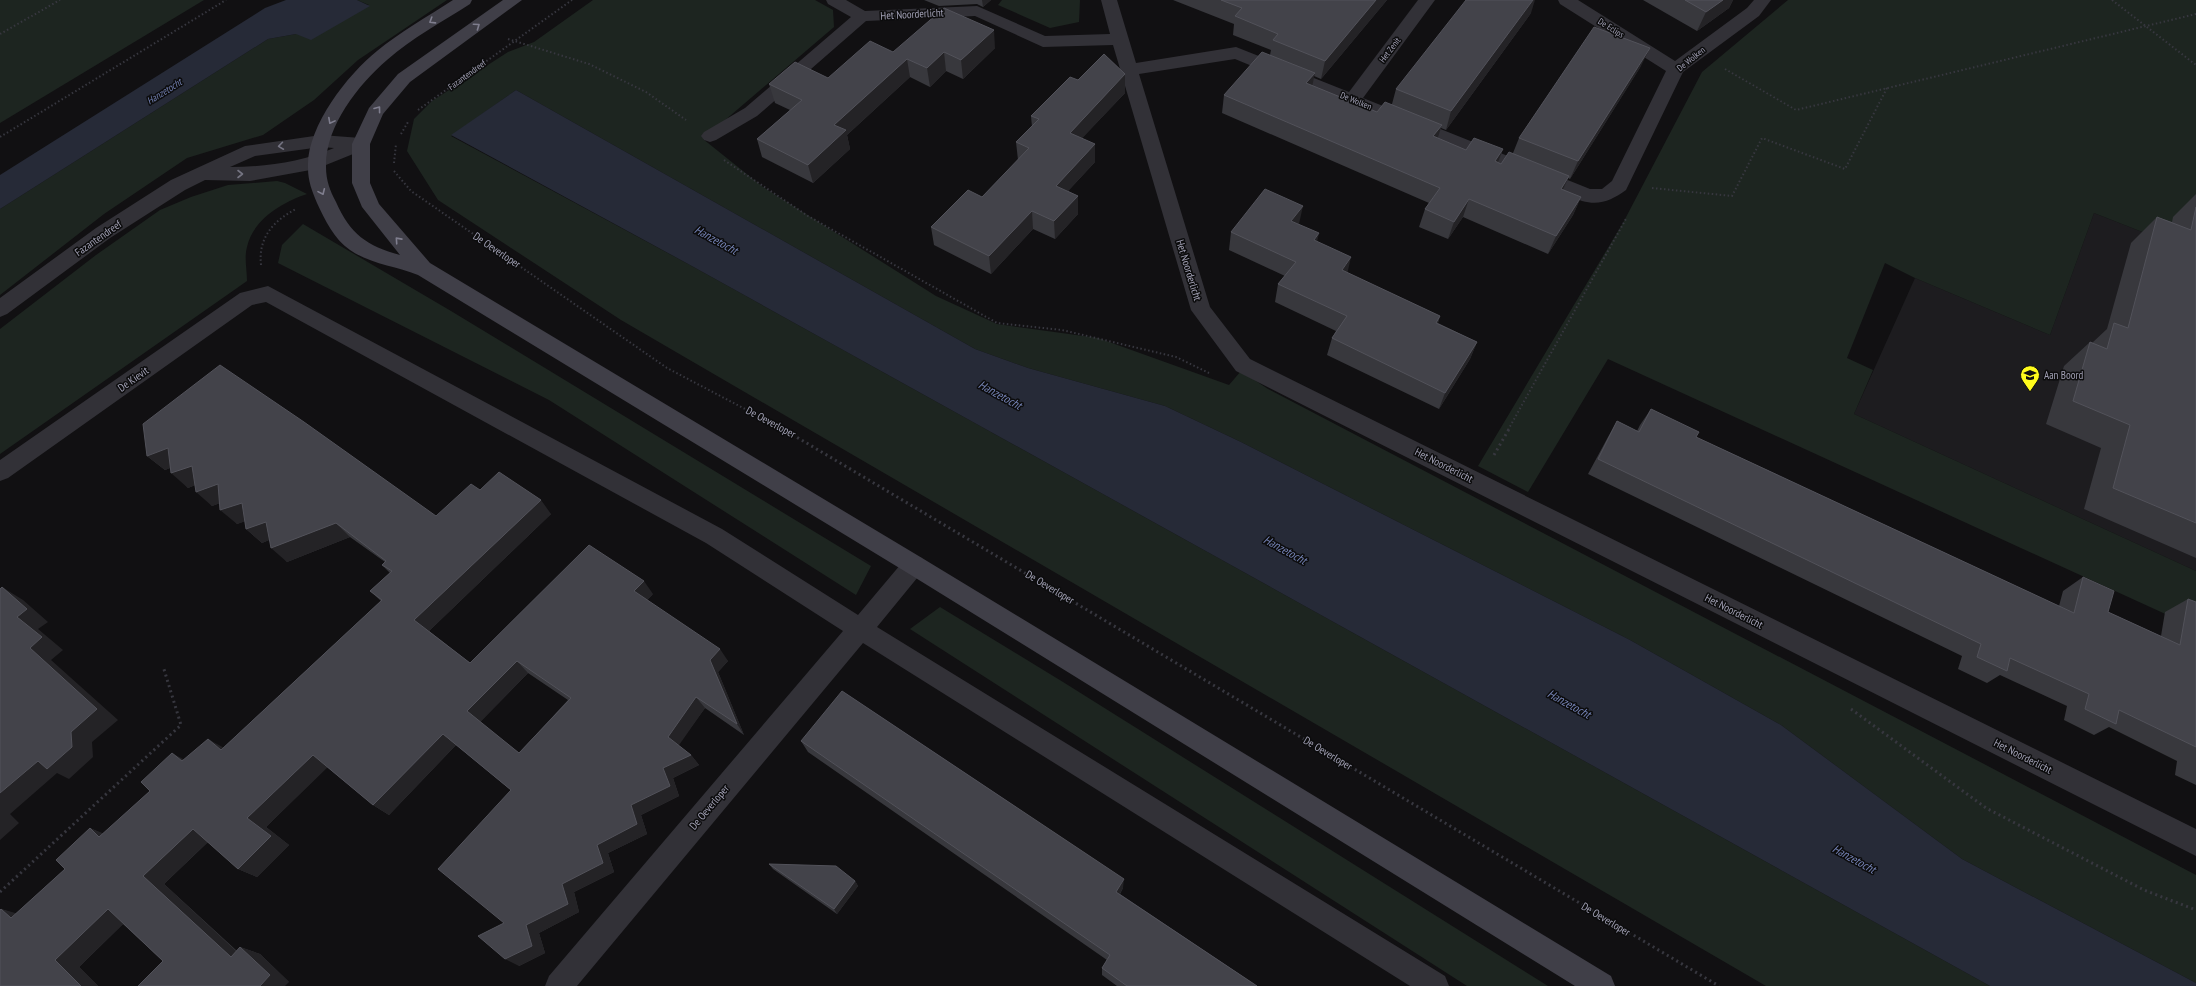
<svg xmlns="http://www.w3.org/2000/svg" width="2196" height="986" font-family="'PT Sans Narrow',sans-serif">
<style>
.built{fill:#1d1c1f}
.green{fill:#1d2520}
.water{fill:#262a37}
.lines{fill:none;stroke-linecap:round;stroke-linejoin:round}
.path-far1{stroke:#37373f;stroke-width:2;stroke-dasharray:1.5 2.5;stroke-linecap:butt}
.path{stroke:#37373f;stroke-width:3;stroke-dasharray:2 3.5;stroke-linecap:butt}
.minor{fill:#323137;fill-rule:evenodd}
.tertiary{fill:#323137;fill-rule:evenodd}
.secondary{fill:#403f48;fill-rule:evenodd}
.wall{fill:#38383d;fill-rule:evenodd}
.shaded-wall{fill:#242326}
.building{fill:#43434a;stroke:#52525a;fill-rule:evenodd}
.oneway{stroke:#7f7e8e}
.oneway2{stroke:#757482}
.labels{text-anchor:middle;stroke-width:3;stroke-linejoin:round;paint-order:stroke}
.far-street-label{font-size:9px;fill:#a1a0b4;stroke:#0c0c0d}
.far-water-label{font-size:10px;font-style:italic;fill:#7381b3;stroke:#0c0c0d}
.street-label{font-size:11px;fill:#a1a0b4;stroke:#0c0c0d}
.poi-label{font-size:11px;fill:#a1a0b4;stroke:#0c0c0d;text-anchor:start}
.water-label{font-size:12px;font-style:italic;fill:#7381b3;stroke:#0c0c0d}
</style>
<rect width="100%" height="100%" fill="#111012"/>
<path class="built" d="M2094 213 2196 253V571L1854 414 1915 278 2050 335Z"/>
<g class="green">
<path d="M0 0H204L0 123Z"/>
<path d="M357 0H447L358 60 314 100 263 135 187 158 104 214 0 295V209L268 39 296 34 369 5Z"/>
<path d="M593 0H815L833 10 834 27 703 139 763 187 936 296 997 324 1098 338 1229 385 1241 371 1268 389 2196 875V983L1962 859 1781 725 1630 640 1241 442 1165 406 1028 368 975 349 516 90 451 136 690 265 1990 986H1766L621 320 438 200 407 151 414 119 432 101 508 52 534 42Z"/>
<path d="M1002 0H1080L1079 22 1050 28 998 5Z"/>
<path d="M1788 0H2196V253L2094 213 2050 335 1915 278 1885 263 1847 358 1873 370 1854 414 2196 571V628L1608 359 1528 492 1478 466 1624 221 1702 72Z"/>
<path d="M277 181 285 183 307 194C283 202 253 219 247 247 244 257 247 270 247 281L0 454V329L96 255 160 210 191 197 228 185Z"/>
<path d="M303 224 451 311 871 566 856 595 549 400 278 263 282 245Z"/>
<path d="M940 607 1063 682 1548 986H1467L910 629Z"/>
</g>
<g class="water">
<path d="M286 0H357L370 6 311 40 296 34 268 39 0 209V175L265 8Z"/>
<path d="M516 90 975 349 1028 368 1165 406 1241 442 1630 640 1781 725 1962 859 2196 983V986H1990L690 265 451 135Z"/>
</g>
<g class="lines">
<g class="path-far1">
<path d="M2112 0 2196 65"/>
<path d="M0 34 60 0"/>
<path d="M508 39 589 64 646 92 686 120"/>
<path d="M1725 69 1796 110 2196 14"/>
<path d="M418 110 572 0"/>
<path d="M401 134 408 122"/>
<path d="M0 137 226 0"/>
<path d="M724 160 808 216 997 323 1062 330 1176 357 1209 373"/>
<path d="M394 163 396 144"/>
<path d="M394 171 411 191 667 368 785 430"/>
<path d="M1652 188 1732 196 1762 138 1845 169 1887 88"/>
<path d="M261 265C258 238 273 221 296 209"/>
<path d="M1508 430 1627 217"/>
</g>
<g class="path">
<path d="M783 429 1719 986"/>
<path d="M1494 455 1509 429"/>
<path d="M1851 709 1986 808 2144 890 2196 910"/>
<path d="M0 892 181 725 163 666"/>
</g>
<g class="minor">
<path d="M826 0H846L865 11 977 6 1045 36 1110 34 1101 0H1117L1136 63 1236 47 1349 92 1418 0H1435L1363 98 1590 189H1602L1612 181 1666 71 1560 4 1558 0H1578L1675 61 1747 8 1754 0H1771L1759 16 1683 72 1626 190C1612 200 1600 206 1582 201L1235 59 1139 74 1210 307 1250 359 2196 829V856L1236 371 1191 310 1113 45 1043 47 975 16 866 21 757 116 716 140 710 142 704 140 701 136 704 132 745 108 851 17 828 4Z"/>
<path d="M268 286 722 529 858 615 906 558 914 555 922 558 925 565 922 572 877 627 1445 976 1449 986H1410L863 643 577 986H545L549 976 843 631 706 543 266 302 252 305 8 478 0 481V460L240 293Z"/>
</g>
<path class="tertiary" d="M321 135 361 138 367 140 370 144 363 150 316 169 250 181 205 180 185 190 110 238 7 314 0 317V298L96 228 171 180 245 146ZM321 147 334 148C302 162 265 167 230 167L255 156Z"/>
<path class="secondary" d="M453 0H472L470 4C442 22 412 38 387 60 358 85 325 127 326 167 326 180 330 191 336 202 350 234 367 246 400 255L362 207 352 183V144L369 108 398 74 503 0H522L410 82 383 114 370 144V183L379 204 430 263 922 558 1611 976 1615 986H1575L906 572 418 275C396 266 370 264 350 250 334 239 325 220 317 203 312 191 308 181 308 168 306 128 347 75 377 51 400 32 427 17 453 0Z"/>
</g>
<g class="wall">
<path d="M924 0H991L983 7 977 4 939 6Z"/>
<path d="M1173 0H1387L1321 79 1314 76 1312 86 1377 112 1392 104 1396 89 1531 13 1446 130 1441 128 1437 138 1466 150 1503 149 1498 163 1501 164 1513 153 1519 138 1641 66 1570 179 1568 178 1563 189 1581 197 1573 215 1548 254 1463 217 1448 239 1419 227 1425 209 1429 203 1222 113 1224 95 1270 55 1271 50 1233 35 1234 24Z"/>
<path d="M1643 0H1733L1729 8 1697 31Z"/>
<path d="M995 48 963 79 946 71 930 87 910 77 847 135 850 149 813 183 762 157 757 139 790 110 775 103 769 84 828 78 893 52Z"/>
<path d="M1078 80 1125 93 1082 138 1095 162 1068 191 1078 196V214L1055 239 1033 229 991 274 934 245 931 227 982 197 1018 160 1016 142 1032 127 1031 116Z"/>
<path d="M2196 194V558L2084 509 2101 448 2046 424 2064 366 2090 342 2092 343 2107 329 2131 243 2157 217 2172 222 2173 217Z"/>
<path d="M1299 224 1317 241 1347 273 1440 316 1438 323 1477 342 1470 359 1439 409 1327 355 1332 338 1336 331 1275 302 1278 284 1285 276 1229 250 1231 232Z"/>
<path d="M1651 409 1696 437 2059 606 2063 591 2083 577 2108 612 2161 636 2165 612 2188 599 2196 602V785L2175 775 2177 761 2109 727 2094 735 2064 720 2067 706 2000 675 1987 683 1958 669 1962 656 1588 474 1608 437 1617 421 1637 431 1640 425Z"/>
<path d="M147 456 436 516 480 490 551 514 429 631 470 663 653 594 647 600 728 661 718 672 744 735 705 708 678 745 691 755 699 765 673 778 679 796 641 815 647 834 608 853 614 872 574 892 579 912 539 933 545 953 519 966 504 923 511 790 456 745 389 815 373 805 327 767 266 827 289 845 257 877 238 869 208 842 164 884 237 951 240 947 260 954 289 982 163 961 123 924 79 967 98 986H0L1 909 16 914 65 869 90 828 103 834 184 760 223 748 381 601 370 591 390 573 382 565 385 562 350 537 287 562 269 540 262 543 246 529 245 521 237 524 220 503 212 506 195 485 188 488 170 468 165 470ZM528 673 568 700 519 753 480 722Z"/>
<path d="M801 741 1123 888 1120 894 1257 986H1117L1102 975V968L1107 960 808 752Z"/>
<path d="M769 864 855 881 858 886 837 914 773 869Z"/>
</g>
<g class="shaded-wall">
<path d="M982 0H991L983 7Z"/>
<path d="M1376 0H1387L1321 79 1325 61Z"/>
<path d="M1533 0H1535L1531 13 1446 130 1451 111Z"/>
<path d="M1723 0H1733L1729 8 1697 31 1706 12Z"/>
<path d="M994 30 995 48 963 79 961 60Z"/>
<path d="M1650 48 1641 66 1570 179 1578 161Z"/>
<path d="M944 52 946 71 930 87 927 68Z"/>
<path d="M907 59 910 77 847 135 850 149 813 183 808 165 834 125Z"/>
<path d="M1315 73 1311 92 1306 83Z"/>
<path d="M1125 74V93L1070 151V133Z"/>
<path d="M1442 125 1436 143 1433 136Z"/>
<path d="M1095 144V162L1056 204V186Z"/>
<path d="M1503 149 1496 168 1495 161Z"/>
<path d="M1569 176 1561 194V189Z"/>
<path d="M1078 196V214L1055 239 1054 221Z"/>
<path d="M1581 197 1573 215 1548 254 1556 236Z"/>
<path d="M1469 199 1463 217 1448 239 1454 222Z"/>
<path d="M1303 206 1299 224 1291 221Z"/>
<path d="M1032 211 1033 229 991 274 989 256Z"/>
<path d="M1319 233 1315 251 1314 240Z"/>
<path d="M1351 257 1347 275 1342 270Z"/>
<path d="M1440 316 1434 333 1436 323Z"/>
<path d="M1477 342 1470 359 1439 409 1445 393Z"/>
<path d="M168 448 185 462 165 470 147 456Z"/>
<path d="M192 466 209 480 188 488 171 473Z"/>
<path d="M218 484 234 498 212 506 196 492Z"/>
<path d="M541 500 551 514 427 633 414 620Z"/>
<path d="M242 503 258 517 237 524 220 510Z"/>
<path d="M266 522 281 535 262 543 246 529Z"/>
<path d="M336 523 350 537 287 562 271 548Z"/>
<path d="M644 581 653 594 643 604 634 591Z"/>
<path d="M2 587 23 600 48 622 38 629 63 650 51 660 118 720 92 742 93 757 69 779 57 773 10 814 19 823 0 840V793L30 648 17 617Z"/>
<path d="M720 649 728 661 718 672 744 735 737 724 710 660Z"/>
<path d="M517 661 528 673 480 722 467 711Z"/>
<path d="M696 697 705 708 677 748 668 737Z"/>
<path d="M443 734 456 745 389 815 373 805Z"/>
<path d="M208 739 226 749 221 750Z"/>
<path d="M172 753 192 764 182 761Z"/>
<path d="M313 755 329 766 266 827 289 845 257 877 238 869 247 818Z"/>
<path d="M691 755 699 765 673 778 679 796 641 815 647 834 608 853 614 872 574 892 579 912 539 933 545 953 519 966 505 959 526 925 663 768Z"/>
<path d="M90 828 112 837H99Z"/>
<path d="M193 829 212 838 164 884 250 964 231 957 143 876Z"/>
<path d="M1124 879 1123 888 1116 900V892Z"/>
<path d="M855 881 858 886 837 914 834 909Z"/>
<path d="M1 909 26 916 11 918Z"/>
<path d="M108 909 130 917 79 967 98 986H81L55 960Z"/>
<path d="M240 947 260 954 289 982 285 986H260Z"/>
</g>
<g class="building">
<path d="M1221 0H1376L1325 61 1273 40 1278 34 1235 16 1242 8Z"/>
<path d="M1466 0H1533L1451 111 1396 89Z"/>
<path d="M1685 0H1723L1706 12Z"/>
<path d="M944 8 994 30 961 60 944 52 927 68 907 59 834 125 846 130 808 165 757 139 802 100 769 84 795 62 828 78 870 41 893 52Z"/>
<path d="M1594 27 1650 48 1578 161 1519 138Z"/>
<path d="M1262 52 1315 73 1306 83 1377 112 1385 102 1442 125 1433 136 1466 150 1474 138 1503 149 1495 161 1501 164 1509 152 1569 176 1561 189 1581 197 1556 236 1469 199 1454 222 1425 209 1440 188 1224 95Z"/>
<path d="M1104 54 1125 74 1070 133 1095 144 1056 186 1078 196 1054 221 1032 211 989 256 931 227 968 190 982 197 1029 148 1016 142 1039 119 1031 116 1070 77 1078 80Z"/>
<path d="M1265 189 1303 206 1291 221 1319 233 1314 240 1351 257 1342 270 1440 316 1436 323 1477 342 1445 393 1332 338 1347 316 1278 284 1296 262 1231 232Z"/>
<path d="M2196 207V523L2113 488 2130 425 2073 401 2090 342 2107 349 2114 323 2128 328 2157 217 2191 230Z"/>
<path d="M220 365 304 422 436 516 471 484 480 490 499 472 541 500 414 620 470 663 589 545 644 581 634 591 720 649 710 660 737 724 696 697 668 737 691 755 663 768 670 786 631 805 637 824 597 845 603 863 562 884 568 904 526 925 532 946 505 959 478 936 504 923 438 869 511 790 443 734 373 805 313 755 247 818 271 836 238 869 193 829 143 876 231 957 240 947 270 975 260 986H138L163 961 108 909 55 960 81 986H0V910L1 909 11 918 65 869 56 860 90 828 99 837 150 791 141 782 172 753 182 761 208 739 221 750 382 600 370 591 392 571 382 565 386 561 336 523 271 548 266 522 246 529 242 503 220 510 218 484 196 492 192 466 171 473 168 448 147 456 143 424ZM517 661 571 698 519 753 467 711Z"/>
<path d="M1651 409 1699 432 1696 437 2074 613 2083 577 2114 591 2108 612 2180 645 2188 599 2196 602V747L2119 710 2116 724 2085 709 2089 694 2010 658 2007 671 1977 657 1981 644 1598 459 1617 421 1639 432Z"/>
<path d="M2 587 27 609 17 617 42 637 30 648 97 709 71 732 72 747 47 769 38 761 0 793V589Z"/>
<path d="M842 691 1124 879 1116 892 1257 986H1127L1102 968 1110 955 801 741Z"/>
<path d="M769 864 836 866 855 881 834 909Z"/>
</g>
<defs><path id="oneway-chevron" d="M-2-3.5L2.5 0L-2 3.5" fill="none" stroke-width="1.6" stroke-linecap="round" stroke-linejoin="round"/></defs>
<g class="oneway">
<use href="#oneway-chevron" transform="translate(432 21) rotate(148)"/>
<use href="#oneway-chevron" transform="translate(477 26) rotate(-35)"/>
<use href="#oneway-chevron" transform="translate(378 109) rotate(-53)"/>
<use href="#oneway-chevron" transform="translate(331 121) rotate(118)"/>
<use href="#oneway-chevron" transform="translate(322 192) rotate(66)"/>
<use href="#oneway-chevron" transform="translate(398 240) rotate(-132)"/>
</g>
<g class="oneway2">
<use href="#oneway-chevron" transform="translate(281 146) rotate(172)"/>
<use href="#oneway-chevron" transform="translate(240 174)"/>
</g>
<defs>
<symbol id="school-pin" viewBox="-11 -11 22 30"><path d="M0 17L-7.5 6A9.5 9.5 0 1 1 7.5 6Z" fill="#fffb1c" stroke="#0c0c0d"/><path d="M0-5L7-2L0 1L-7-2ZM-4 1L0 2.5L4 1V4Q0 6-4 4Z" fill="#111"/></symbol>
</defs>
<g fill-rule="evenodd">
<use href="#school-pin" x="2019" y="364" width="22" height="30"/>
</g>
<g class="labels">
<g class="far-street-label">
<text transform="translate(1611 28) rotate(32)" y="3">De Eclips</text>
<text transform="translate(1390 50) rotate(-53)" y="3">Het Zenit</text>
<text transform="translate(1691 59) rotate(-39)" y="3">De Wolken</text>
<text transform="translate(467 75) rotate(-36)" y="3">Fazantendreef</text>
<text transform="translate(1356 101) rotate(22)" y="3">De Wolken</text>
</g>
<g class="far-water-label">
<text transform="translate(164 91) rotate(-32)" y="4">Hanzetocht</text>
</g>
<g class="street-label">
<text transform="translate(912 14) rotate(-3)" y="4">Het Noorderlicht</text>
<text transform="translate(98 238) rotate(-35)" y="4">Fazantendreef</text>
<text transform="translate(497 250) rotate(34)" y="4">De Oeverloper</text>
<text transform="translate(1189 270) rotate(73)" y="4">Het Noorderlicht</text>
<text transform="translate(133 379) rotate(-35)" y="4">De Kievit</text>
<text transform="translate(771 422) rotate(28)" y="4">De Oeverloper</text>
<text transform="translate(1444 465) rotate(27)" y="4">Het Noorderlicht</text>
<text transform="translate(1050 587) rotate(31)" y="4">De Oeverloper</text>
<text transform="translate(1734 611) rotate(27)" y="4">Het Noorderlicht</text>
<text transform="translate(1328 753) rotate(31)" y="4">De Oeverloper</text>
<text transform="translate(2023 756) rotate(27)" y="4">Het Noorderlicht</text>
<text transform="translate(709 807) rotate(-50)" y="4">De Oeverloper</text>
<text transform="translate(1606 919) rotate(31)" y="4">De Oeverloper</text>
</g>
<g class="poi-label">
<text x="2044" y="379">Aan Boord</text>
</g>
<g class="water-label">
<text transform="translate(716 240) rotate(29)" y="4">Hanzetocht</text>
<text transform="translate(1000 395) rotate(29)" y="4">Hanzetocht</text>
<text transform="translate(1285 550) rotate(29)" y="4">Hanzetocht</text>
<text transform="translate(1569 704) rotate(29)" y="4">Hanzetocht</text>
<text transform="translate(1854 859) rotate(29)" y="4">Hanzetocht</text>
</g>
</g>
</svg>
